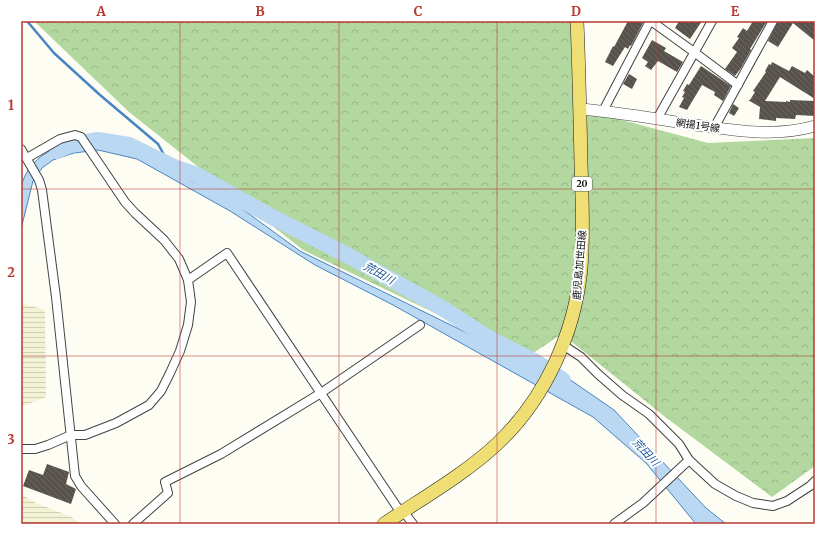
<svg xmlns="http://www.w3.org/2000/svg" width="836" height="545" font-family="Merriweather,'Noto Sans JP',serif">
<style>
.farmland{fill:url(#farmland-rules)}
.forest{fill:url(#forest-crowns)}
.water{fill:#bbd8f2;stroke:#4785c4}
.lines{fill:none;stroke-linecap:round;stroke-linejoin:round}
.stream{stroke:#4785c4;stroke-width:2.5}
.river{stroke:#bbd8f2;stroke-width:16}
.building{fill:url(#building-back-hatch)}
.minor-casing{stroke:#434343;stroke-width:10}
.tertiary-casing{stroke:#434343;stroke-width:12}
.primary-casing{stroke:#212121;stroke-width:14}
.minor{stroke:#fff;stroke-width:8}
.tertiary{stroke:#fff;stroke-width:11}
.primary{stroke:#efde73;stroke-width:13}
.grid{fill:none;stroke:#b73930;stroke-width:1;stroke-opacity:0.55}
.labels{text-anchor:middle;stroke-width:4;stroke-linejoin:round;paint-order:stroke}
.shield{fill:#fff;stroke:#585858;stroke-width:1}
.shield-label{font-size:9px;font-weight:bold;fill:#101010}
.street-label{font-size:10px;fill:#101010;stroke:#fff}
.water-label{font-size:11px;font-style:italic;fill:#20589a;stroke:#fff}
.neatline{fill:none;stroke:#b73930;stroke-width:1.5}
.grid-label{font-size:13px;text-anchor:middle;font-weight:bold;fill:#b73930}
</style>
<defs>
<pattern id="farmland-rules" width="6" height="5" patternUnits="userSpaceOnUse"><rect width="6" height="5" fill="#f2f3d5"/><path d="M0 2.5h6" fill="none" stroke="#cecfb6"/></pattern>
<pattern id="forest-crowns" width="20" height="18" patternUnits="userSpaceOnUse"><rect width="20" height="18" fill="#b2d79f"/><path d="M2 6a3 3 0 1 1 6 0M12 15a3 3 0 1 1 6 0" fill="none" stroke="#98b888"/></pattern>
<pattern id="building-back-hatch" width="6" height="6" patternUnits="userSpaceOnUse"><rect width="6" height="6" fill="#58524d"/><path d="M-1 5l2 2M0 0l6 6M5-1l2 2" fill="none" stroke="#6b6662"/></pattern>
</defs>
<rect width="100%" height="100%" fill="#fefdf3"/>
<g class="farmland">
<path d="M21 303 45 310 46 397 21 407Z"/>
<path d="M21 494 36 503 72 517 80 524H21Z"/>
</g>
<path class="forest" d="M34 21H577L581 109 708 143 815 138V466L772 497 664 416 562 334 527 357 303 250 129 112Z"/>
<path class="water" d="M99 143 142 155 234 203 300 251 516 357 569 379 614 410 706 508 726 524H696L646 463 593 417 393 305 315 265 230 211 137 159 98 150 74 153 53 160 42 168 33 181 21 229C21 216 19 202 21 189 24 166 46 149 67 144 77 142 89 143 99 143Z"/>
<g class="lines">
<path class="stream" d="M27 21 54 53 100 95 158 144 169 164"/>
<path class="river" d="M57 151 70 145 98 140 129 145 174 167 195 174 272 217 349 256 388 278 442 308 492 340 538 363 563 380"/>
</g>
<g class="building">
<path d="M628 21H644L631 46 630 45 628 49 625 47 613 66 605 62 613 46 614 47Z"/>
<path d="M679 21H702L690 39 675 28Z"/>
<path d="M753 21H767L750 49 751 50 741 68 735 76 725 69 737 52 732 48 739 38 737 37 743 28 747 31Z"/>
<path d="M778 21H815V41L793 23 778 47 768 41Z"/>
<path d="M652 40 666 48 664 51 683 62 677 72 658 61 651 70 645 66 648 62 642 58Z"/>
<path d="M772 62 789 71 792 66 805 73 807 70 815 77V99L780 77 765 101 786 102V101L790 102V100L815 101V116L796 115 795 119 776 118V121L759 119 760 107 748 100H750L755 92 753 91 766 72 765 71 769 64 771 65Z"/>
<path d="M701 66 731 86 723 101 714 95 715 92 702 85 687 110 679 107 684 98 682 97 685 92 683 91 687 84 689 85Z"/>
<path d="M629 74 637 79 632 89 623 84Z"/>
<path d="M733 104 739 108 734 116 729 113Z"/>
<path d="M47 464 69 472 66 484 76 489 71 504 23 486 29 470 43 475Z"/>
</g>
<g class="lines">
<defs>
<g id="minor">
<path d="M651 21 694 52 738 85"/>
<path d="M603 111 650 21"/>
<path d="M657 119 712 21"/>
<path d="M714 128 773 21"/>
<path d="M21 149 39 180 42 190 56 297 75 476 81 486 115 524"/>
<path d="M188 280 227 253 397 507 403 511 413 524"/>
<path d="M563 345 581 357 598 374 622 395 649 414 679 444 689 460 715 484 736 496 753 503 773 506 787 501 810 486 815 481"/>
<path d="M21 449H35L48 445 71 435H85L116 423 149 405 161 391 170 373 180 351 188 325 191 302 188 280 179 259 164 240 135 213 125 202 81 137 75 135 60 139 27 158"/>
<path d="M133 524 168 493 165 482 221 454 321 393 420 325"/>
<path d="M614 524 643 503 689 460"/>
</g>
<path id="tertiary" d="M580 109C616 112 652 118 689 124 731 130 773 138 815 126"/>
<path id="primary" d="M384 524C421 499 465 474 497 444 545 399 575 333 581 268 584 233 582 198 581 163 580 115 579 68 577 21"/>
</defs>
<use href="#minor" class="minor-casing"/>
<use href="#tertiary" class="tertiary-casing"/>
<use href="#primary" class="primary-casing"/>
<use href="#minor" class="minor"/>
<use href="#tertiary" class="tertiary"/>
<use href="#primary" class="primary"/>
</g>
<path class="grid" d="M180 21V524M339 21V524M497 21V524M656 21V524M21 189H815M21 356H815"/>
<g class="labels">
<rect class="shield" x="572" y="177" width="20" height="14" rx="3"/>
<g class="shield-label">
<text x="582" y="187">20</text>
</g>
<g class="street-label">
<text transform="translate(698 125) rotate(8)" y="4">網揚1号線</text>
<text transform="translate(579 265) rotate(-85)" y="4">鹿児島加世田線</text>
</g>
<g class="water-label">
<text transform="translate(379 273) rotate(29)" y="4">荒田川</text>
<text transform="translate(646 452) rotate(47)" y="4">荒田川</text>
</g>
</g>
<rect width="836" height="545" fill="none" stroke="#ffffff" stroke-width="44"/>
<rect x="22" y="22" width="792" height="501" class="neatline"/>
<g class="grid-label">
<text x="101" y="16">A</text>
<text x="260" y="16">B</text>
<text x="418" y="16">C</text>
<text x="576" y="16">D</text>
<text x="735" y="16">E</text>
<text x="11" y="110">1</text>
<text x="11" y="277">2</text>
<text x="11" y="444">3</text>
</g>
</svg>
